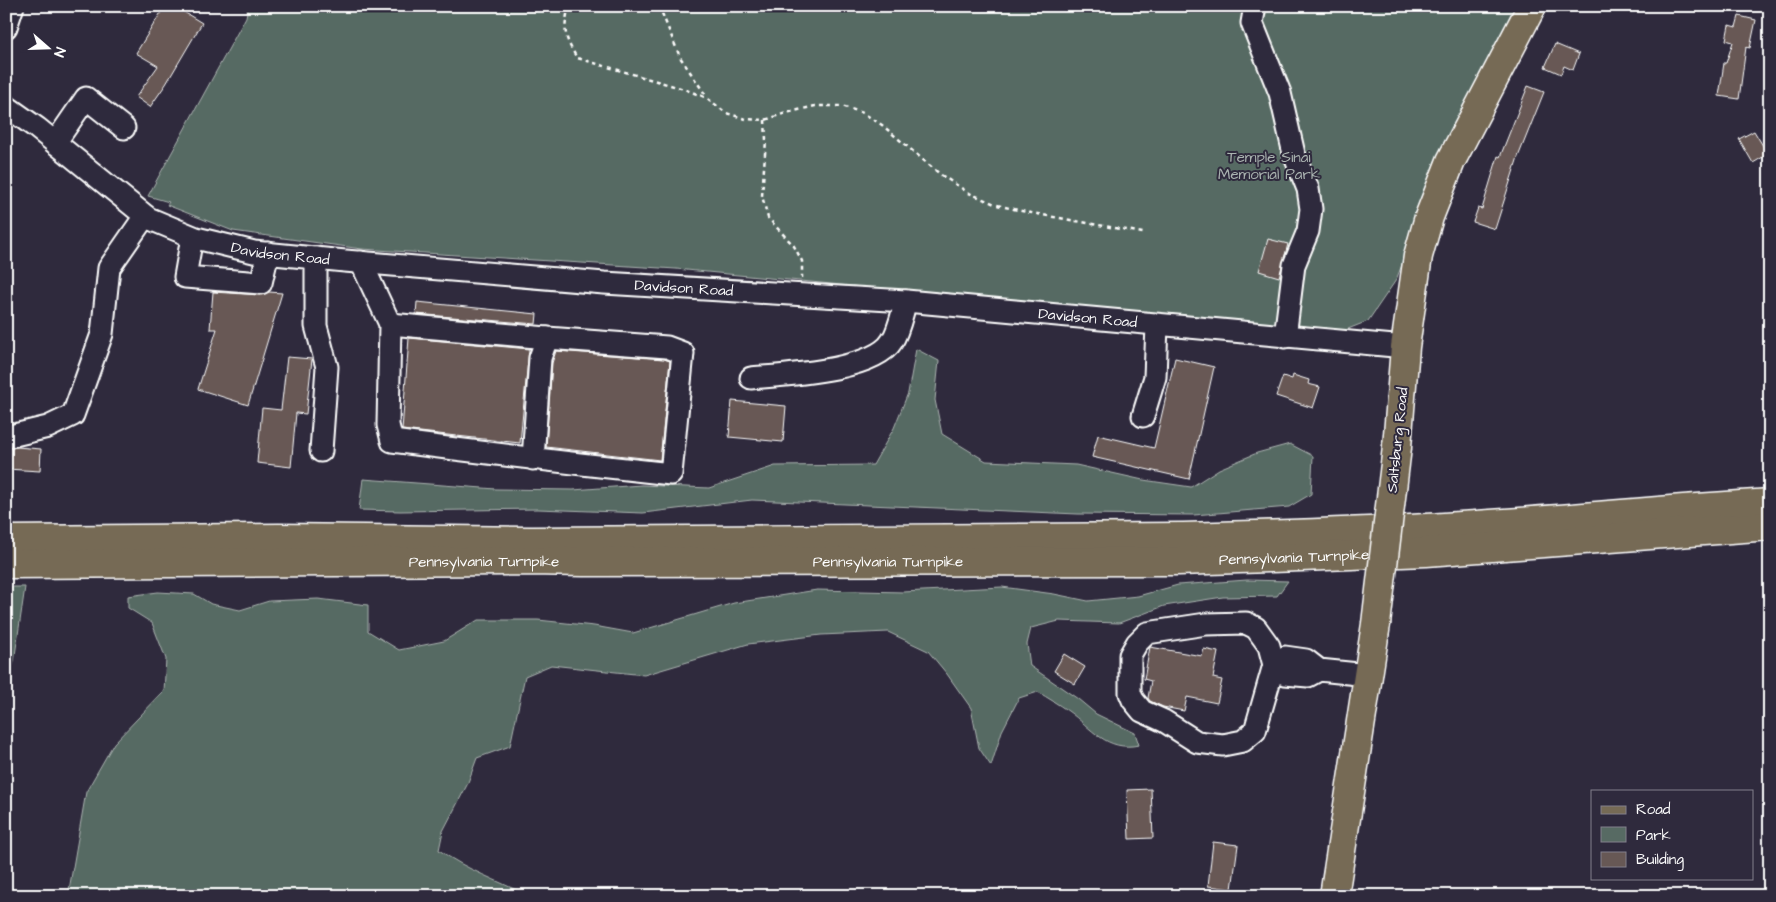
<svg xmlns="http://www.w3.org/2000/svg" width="1776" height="902" font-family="'Architects Daughter',sans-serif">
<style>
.green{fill:#576a63;stroke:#abb4b1}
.building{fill:#675855;stroke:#fff}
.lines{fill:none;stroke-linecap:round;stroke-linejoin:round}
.minor-casing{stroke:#fff;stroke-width:25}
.major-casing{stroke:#fff;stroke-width:31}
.highway-casing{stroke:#fff;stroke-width:31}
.path{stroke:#fff;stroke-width:2.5;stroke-dasharray:4 4;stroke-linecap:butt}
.minor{stroke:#2f2a3d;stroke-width:21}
.major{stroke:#766a55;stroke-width:28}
.highway{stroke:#766a55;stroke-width:28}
.major-bridge-casing{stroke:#fff;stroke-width:31;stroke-linecap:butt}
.major-bridge{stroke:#766a55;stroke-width:28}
.labels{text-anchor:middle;stroke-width:4;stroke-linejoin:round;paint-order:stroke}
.park-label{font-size:15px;fill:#abb4b1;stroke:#2f2a3d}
.street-label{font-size:15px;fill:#fff;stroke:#2f2a3d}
</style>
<rect width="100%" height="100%" fill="#2f2a3d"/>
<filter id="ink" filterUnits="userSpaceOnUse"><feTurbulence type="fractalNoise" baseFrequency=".02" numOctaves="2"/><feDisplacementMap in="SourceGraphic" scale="10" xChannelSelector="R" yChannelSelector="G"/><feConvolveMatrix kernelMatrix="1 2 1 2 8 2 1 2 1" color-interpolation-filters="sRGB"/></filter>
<g filter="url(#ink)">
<g class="green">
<path d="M248 6H1517L1449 145 1396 280 1368 321 1338 333 676 269 362 249 233 231 167 205 169 202 148 196 246 17Z"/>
<path d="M916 349 939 361 935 400 942 434 986 461 1076 465 1143 480 1191 487 1219 469 1257 453 1290 444 1313 456 1311 494 1289 507 1194 515 1078 514 752 500 643 513 538 509 400 511 359 510 363 479 496 489 573 490 641 485 709 488 775 466 873 465 894 428 908 393Z"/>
<path d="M1247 580 1288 581 1277 596 1223 597 1164 606 1119 623 1059 621 1031 628 1027 644 1030 666 1078 699 1096 714 1135 733 1139 745C1106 752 1092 728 1068 711 1058 704 1048 698 1038 692L1019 698 1002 731 991 766 979 748 971 708 947 674 928 651 888 632 821 635 748 644 644 675 551 665 525 676 510 746 477 758 467 785 443 831 439 850C466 870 498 880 528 896H68L86 792 114 743 164 691 166 659 152 623 128 608V596L158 592 194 594 211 604 240 610 269 601 318 599 368 605V631L399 650 444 641 478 620H538L594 626 633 633 734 603 817 590 903 592 1002 587 1054 594 1088 601 1138 596 1178 585Z"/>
<path d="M6 587H25L14 662 6 685Z"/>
</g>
<g class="building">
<path d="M165 6H174L202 23 166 84 150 107 136 97 158 66 136 53Z"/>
<path d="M1739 16 1756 20 1750 48 1746 47 1739 99 1719 96 1724 63H1726L1733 42 1726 40 1729 25 1736 27Z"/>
<path d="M1555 44 1579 54 1573 70 1564 66 1561 74 1545 67Z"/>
<path d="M1528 86 1544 92 1518 157 1495 229 1473 222 1478 208 1482 209 1498 156 1500 157Z"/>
<path d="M1754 131 1768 154 1753 163 1739 139Z"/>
<path d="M1268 239 1288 244 1279 277 1259 271Z"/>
<path d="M213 292 260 295 269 292 282 293 248 405 198 389 217 329H210Z"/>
<path d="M417 302 537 314 536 324 416 314Z"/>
<path d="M409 338 529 349 520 443 402 430Z"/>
<path d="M556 351 664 359 670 361 660 460 546 447 552 363Z"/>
<path d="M287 357 312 359 306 414 296 413 291 467 257 463 262 408 281 410Z"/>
<path d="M1175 358 1214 367 1189 479 1092 457 1098 435 1154 448Z"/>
<path d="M1293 375 1309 380 1308 384 1320 387 1313 408 1276 396 1283 376 1292 379Z"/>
<path d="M732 401 786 406 783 442 729 437Z"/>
<path d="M17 447 41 449 40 471 6 469V449Z"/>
<path d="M1150 647 1202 656 1204 649 1218 652 1213 678 1222 680 1217 703 1187 697 1184 711 1163 707 1150 701 1148 698 1151 681 1144 679Z"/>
<path d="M1064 654 1085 667 1075 684 1054 671Z"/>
<path d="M1151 789 1153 838 1129 839 1127 790Z"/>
<path d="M1213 842 1238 845 1232 889 1208 886Z"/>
</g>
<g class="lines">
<defs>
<g id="minor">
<path d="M1255 6 1252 23 1280 93 1294 154 1308 189 1311 209 1308 231 1294 265 1285 337"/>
<path d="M6 27 13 6"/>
<path id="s1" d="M6 106 37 128 148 218 196 238 254 252 345 261 604 283 906 301 1405 347"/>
<path d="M55 143 86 98 124 128"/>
<path d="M192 237 185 277 261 283 268 253"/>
<path d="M316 258V326L327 367 321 451"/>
<path d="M361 262 390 324 388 425 392 441C485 453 578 464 671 474L683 353 667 347 547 338 540 358 533 459"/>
<path d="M390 324 547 338"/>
<path d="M751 378C784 375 874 371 892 341 899 331 902 313 906 301"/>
<path d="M1143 416 1155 377 1157 325"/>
<path d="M6 437 48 427 73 415 102 334 109 268 145 216"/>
<path d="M1319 670 1308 676 1285 674 1274 665 1269 646 1256 628 1246 623 1206 624 1147 633 1137 643 1130 655V693L1133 700 1142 711 1164 721 1197 742 1223 745 1243 741 1255 731 1274 665 1285 657 1306 660 1319 670 1368 675"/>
</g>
<g id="major">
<path d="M1397 447 1405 347 1418 256 1429 217 1451 161 1532 6"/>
<path d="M1334 896 1376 624"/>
</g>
<g id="highway">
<path d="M6 540 279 538 532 541 1183 537C1264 535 1345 533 1426 528 1540 522 1655 510 1770 503"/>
<path id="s2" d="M6 564 531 561 583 562 1178 561 1301 557 1426 552 1770 526"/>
</g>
</defs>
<use href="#minor" class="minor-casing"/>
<use href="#major" class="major-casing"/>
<use href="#highway" class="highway-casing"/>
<g class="path">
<path d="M569 6C563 30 564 37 577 58L684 89 707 98 726 113 746 119 765 120 786 113 815 106H842L863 113 882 125 941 175 969 193 997 205 1026 212 1143 233"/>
<path d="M659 6 680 57 707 97"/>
<path d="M1212 6V7"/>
<path d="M765 120 766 140 762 196 768 218 794 246 802 261V278"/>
</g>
<use href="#minor" class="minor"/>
<use href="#major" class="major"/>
<use href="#highway" class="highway"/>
<defs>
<path id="major-bridge" d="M1376 624 1397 447"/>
</defs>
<use href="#major-bridge" class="major-bridge-casing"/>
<use href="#major-bridge" class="major-bridge"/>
</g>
</g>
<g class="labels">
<g class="park-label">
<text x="1269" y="162">Temple Sinai<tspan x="1269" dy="17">Memorial Park</tspan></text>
</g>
<g class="street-label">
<text dy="5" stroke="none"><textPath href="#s1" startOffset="319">Davidson Road</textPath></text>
<text dy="5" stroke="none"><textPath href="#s1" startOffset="724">Davidson Road</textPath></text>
<text dy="5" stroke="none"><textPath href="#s1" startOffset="1129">Davidson Road</textPath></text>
<text transform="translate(1397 440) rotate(-84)" y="5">Saltsburg Road</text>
<text dy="5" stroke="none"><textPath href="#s2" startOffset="1288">Pennsylvania Turnpike</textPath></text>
<text dy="5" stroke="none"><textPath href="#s2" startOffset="478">Pennsylvania Turnpike</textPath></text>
<text dy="5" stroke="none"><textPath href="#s2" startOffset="882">Pennsylvania Turnpike</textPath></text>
</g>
</g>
<rect width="1776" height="902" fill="none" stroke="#2f2a3d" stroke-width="25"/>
<rect x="12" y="12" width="1751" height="877" fill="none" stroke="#fff" stroke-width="2" filter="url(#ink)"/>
<rect x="1591" y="790" width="162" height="90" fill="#2f2a3d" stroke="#827f8b"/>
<rect x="1601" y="806" width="25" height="8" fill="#766a55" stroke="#827f8b"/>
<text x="1636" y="814" font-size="15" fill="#ffffff">Road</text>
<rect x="1601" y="827" width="25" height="15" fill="#576a63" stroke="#827f8b"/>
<text x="1636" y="840" font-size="15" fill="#ffffff">Park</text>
<rect x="1601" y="852" width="25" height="15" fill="#675855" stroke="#827f8b"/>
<text x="1636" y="864" font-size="15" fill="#ffffff">Building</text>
<g transform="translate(48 48) rotate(110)" stroke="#2f2a3d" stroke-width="4" paint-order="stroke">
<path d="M0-4L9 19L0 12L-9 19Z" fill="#ffffff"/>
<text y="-8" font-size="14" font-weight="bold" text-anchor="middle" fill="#ffffff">N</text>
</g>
</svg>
